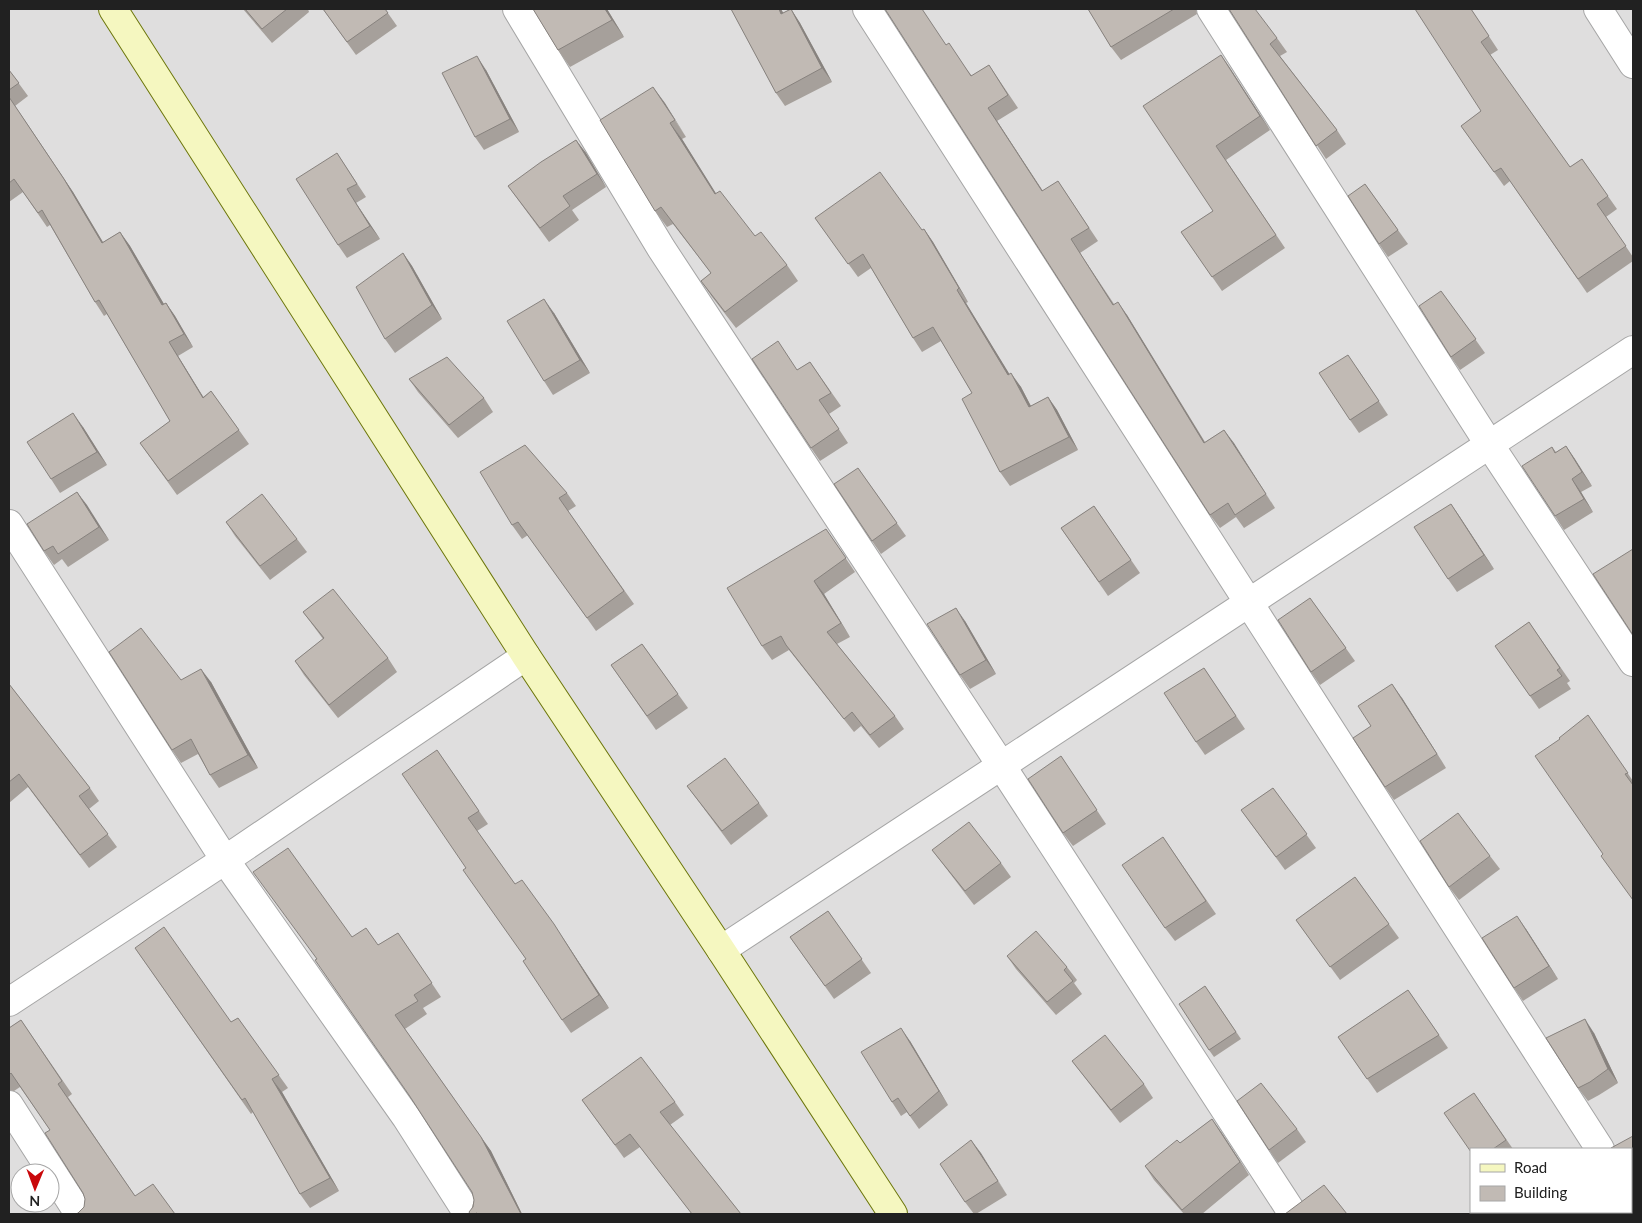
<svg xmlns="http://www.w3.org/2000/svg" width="1642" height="1223" font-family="Lato,sans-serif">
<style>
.residential{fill:#dfdede;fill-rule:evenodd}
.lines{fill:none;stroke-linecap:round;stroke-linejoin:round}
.street-casing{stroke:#a5a5a5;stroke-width:30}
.secondary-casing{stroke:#6c760a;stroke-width:30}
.street{stroke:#fff;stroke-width:28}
.secondary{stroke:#f5f7c0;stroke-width:28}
.wall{fill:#a6a09b}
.shaded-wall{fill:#87827e}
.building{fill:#c1bab4;stroke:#87827e}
</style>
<rect width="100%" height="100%" fill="#f1eee8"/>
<path class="residential" d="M9 9H1633V1214H9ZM1471 1149H1631V1212H1471ZM20 1173H50V1203H20Z"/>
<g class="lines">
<defs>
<g id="street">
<path d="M517 9 661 248 1001 765 1293 1214"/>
<path d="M867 9 1600 1149"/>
<path d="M1211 9 1489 444 1633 662"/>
<path d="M1598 9 1633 64"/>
<path d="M9 524 225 860 406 1117 468 1214"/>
<path d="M721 950 1633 350"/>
<path d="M9 1002 225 860 526 656"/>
<path d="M9 1105 79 1214"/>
<path d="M1631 1197 1633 1201"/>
</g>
<path id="secondary" d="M113 9 526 656 721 950 893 1214"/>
</defs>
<use href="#street" class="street-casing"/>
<use href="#secondary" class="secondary-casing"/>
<use href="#street" class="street"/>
<use href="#secondary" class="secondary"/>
</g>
<g class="wall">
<path d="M243 9H308L309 12 272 43Z"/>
<path d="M323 9H385L397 26 356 55Z"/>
<path d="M533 9H607L624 37 570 67 558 50Z"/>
<path d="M731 9H781L783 13 791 9 800 23 832 82 785 106 776 93Z"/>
<path d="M1088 9H1196L1197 14 1121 60 1111 47Z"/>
<path d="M1229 9 1277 38 1287 52 1280 56 1337 130 1346 144 1326 159Z"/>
<path d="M1471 9 1498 50 1490 55 1570 167 1582 159 1617 209 1606 217 1633 257V261L1587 293 1510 181 1504 186 1461 126 1481 111Z"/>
<path d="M947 45 972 76 989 65 1018 108 997 121 1043 191 1058 181 1098 241 1080 253 1114 304 1127 315 1205 442 1224 430 1275 508 1244 528 1236 517 1220 528 1210 515Z"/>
<path d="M1221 55 1270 130 1226 160 1285 248 1222 291 1181 232 1213 211Z"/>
<path d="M9 70 28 96 15 106 73 192 103 242 120 232 130 246 164 304 166 303 175 316 193 347 178 356 203 397 211 391 249 444 177 495 140 443 170 421 107 314 104 316 95 302 50 225 47 227 23 192 9 202Z"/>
<path d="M486 70 519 132 484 150 475 137Z"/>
<path d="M653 87 686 137 682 139 716 194 755 236 787 265 798 281 736 328 712 297 701 281 711 273 673 224 667 227 655 211Z"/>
<path d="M576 140 586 153 606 187 572 210 579 220 549 242 508 186Z"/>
<path d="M337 153 366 197 356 203 380 239 347 258 338 245Z"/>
<path d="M1365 184 1408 244 1388 257 1379 244Z"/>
<path d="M815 218 922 230 924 229 933 242 968 302 966 303 1009 374 1021 387 1031 406 1048 397 1057 410 1078 450 1010 486 1000 472 972 393 941 341 922 352 913 338 871 268 858 277Z"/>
<path d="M403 253 412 266 442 319 395 353 385 339Z"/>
<path d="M1441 291 1485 353 1460 370 1451 357Z"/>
<path d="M554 313 590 373 553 395 544 381Z"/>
<path d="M810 362 841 406 829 414 848 443 820 461 811 448 797 370Z"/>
<path d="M1357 368 1388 415 1359 433 1350 420Z"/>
<path d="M409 379 484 398 493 412 458 438 418 392Z"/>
<path d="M83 427 107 465 60 493 51 479Z"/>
<path d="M1566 446 1592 486 1581 492 1593 512 1564 530 1555 516 1552 447 1556 452Z"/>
<path d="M858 468 906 536 881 554 872 541Z"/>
<path d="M77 492 109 540 68 567 62 559 54 565 44 551Z"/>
<path d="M567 493 576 506 568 511 634 604 596 631 528 535 522 539 512 525Z"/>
<path d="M1451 504 1494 569 1457 592 1448 579Z"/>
<path d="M1094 506 1140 573 1108 596 1061 528Z"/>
<path d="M226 522 297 539 307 552 270 580 235 536Z"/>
<path d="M826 529 855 572 824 594 850 637 837 644 895 716 904 729 879 748 861 726 854 732 789 650 772 660 762 646Z"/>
<path d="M1310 598 1355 661 1320 685 1311 672Z"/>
<path d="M303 612 388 658 397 672 338 718 304 675 295 661 323 639Z"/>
<path d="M965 621 996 674 970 689 960 675Z"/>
<path d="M1529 622 1570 681 1567 683 1571 689 1539 709 1495 646Z"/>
<path d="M642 644 688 708 656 730 611 665Z"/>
<path d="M1204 668 1245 729 1205 755 1196 742Z"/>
<path d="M181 680 211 682 258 768 219 788 210 775 198 754 181 763 172 750Z"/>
<path d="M9 684 90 788 99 801 89 809 117 847 89 868 28 787 9 803Z"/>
<path d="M1402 698 1446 768 1394 800 1385 787 1371 726Z"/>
<path d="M1588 715 1633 781V901L1560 739Z"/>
<path d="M437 750 488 824 477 831 515 884 563 938 609 1008 571 1033 562 1020 526 959 466 868Z"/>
<path d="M1061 756 1106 824 1073 846 1063 833Z"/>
<path d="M687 786 759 803 768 816 731 845Z"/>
<path d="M1273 788 1316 848 1285 870 1241 810Z"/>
<path d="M1163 837 1216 914 1175 941 1165 928Z"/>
<path d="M932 850 1001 863 1011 877 974 905 942 863Z"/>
<path d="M1490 856 1500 869 1459 900 1449 887Z"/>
<path d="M1355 877 1399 938 1340 980 1296 920Z"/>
<path d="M828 911 871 973 834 999 790 937Z"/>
<path d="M1526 929 1558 979 1523 1001 1514 988Z"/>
<path d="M398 933 441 997 423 1008 427 1014 405 1029 491 1151 522 1214H470L474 1200 472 1192 352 937 378 945Z"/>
<path d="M135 948 231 1022 238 1018 288 1088 282 1092 339 1191 310 1208 300 1194 253 1112 251 1114Z"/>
<path d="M1007 956 1067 967 1077 980 1074 983 1082 994 1056 1015 1016 969Z"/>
<path d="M1205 986 1241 1039 1214 1057 1209 1050Z"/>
<path d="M1408 990 1448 1048 1377 1093 1338 1037Z"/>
<path d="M21 1020 72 1094 68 1097 135 1196 175 1214 78 1213 84 1207 85 1199 83 1193 50 1130 20 1087 14 1091 9 1090V1028Z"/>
<path d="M1594 1033 1618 1083 1599 1095 1588 1101 1578 1088Z"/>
<path d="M910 1041 948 1105 919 1129 907 1112 901 1116 892 1102Z"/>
<path d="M1072 1061 1144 1084 1153 1098 1120 1123 1082 1074Z"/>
<path d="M1474 1093 1513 1149H1471Z"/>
<path d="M582 1100 675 1102 684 1115 670 1125 741 1214H692L640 1147 624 1158Z"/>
<path d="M1212 1119 1249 1175 1202 1214H1184L1154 1180 1145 1166 1180 1143Z"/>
<path d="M1297 1129 1306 1142 1278 1163 1269 1150Z"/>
<path d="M1633 1136V1182L1631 1180V1149Z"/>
<path d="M971 1140 1007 1195 976 1214H974L965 1202Z"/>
</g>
<g class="shaded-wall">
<path d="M605 9H607L624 37 612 20Z"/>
<path d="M779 9H781L791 27 781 14Z"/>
<path d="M791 9 800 23 832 82 822 68Z"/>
<path d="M1221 55 1230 68 1270 130 1260 116Z"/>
<path d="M477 56 486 70 519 132 510 119Z"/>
<path d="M653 87 665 103 686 137 675 120Z"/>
<path d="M15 106 73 192 111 256 102 243Z"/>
<path d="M988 108 997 121 1051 204 1042 191Z"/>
<path d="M670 123 682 139 727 211 715 194Z"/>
<path d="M576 140 586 153 606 187 597 174Z"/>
<path d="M347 189 356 203 380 239 370 226Z"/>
<path d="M924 229 933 242 968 302 959 288Z"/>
<path d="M120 232 130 246 172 318 162 305Z"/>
<path d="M1071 239 1080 253 1122 318 1113 305Z"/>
<path d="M403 253 412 266 442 319 432 305Z"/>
<path d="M957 290 966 303 1018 388 1008 375Z"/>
<path d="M544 299 554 313 590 373 580 360Z"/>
<path d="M1118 302 1127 315 1213 456 1204 443Z"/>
<path d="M166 303 175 316 193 347 184 334Z"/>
<path d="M169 342 178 356 212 411 203 398Z"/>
<path d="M1011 373 1021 387 1038 420 1029 407Z"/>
<path d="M1048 397 1057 410 1078 450 1069 437Z"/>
<path d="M73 413 83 427 107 465 97 452Z"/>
<path d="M1224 430 1234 443 1275 508 1266 494Z"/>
<path d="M1566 446 1575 459 1592 486 1582 472Z"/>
<path d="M1572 479 1581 492 1593 512 1584 499Z"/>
<path d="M77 492 87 505 109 540 99 527Z"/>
<path d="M1451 504 1460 517 1494 569 1484 555Z"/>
<path d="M814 581 824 594 850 637Z"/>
<path d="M956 608 965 621 996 674 986 660Z"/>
<path d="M201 669 211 682 258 768 248 755Z"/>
<path d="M1392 684 1402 698 1446 768Z"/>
<path d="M1517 916 1526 929 1558 979 1549 966Z"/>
<path d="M554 924 563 938 609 1008 599 995Z"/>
<path d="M1585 1019 1594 1033 1618 1083 1608 1069Z"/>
<path d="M901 1028 910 1041 948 1105 939 1091Z"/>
<path d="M272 1079 282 1092 339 1191 330 1178Z"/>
<path d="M1212 1119 1222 1133 1249 1175 1240 1162Z"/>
<path d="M481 1137 491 1151 522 1214H520L518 1211Z"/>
<path d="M971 1140 981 1153 1007 1195 998 1181Z"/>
</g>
<g class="building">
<path d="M245 9H287L262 29Z"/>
<path d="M323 9H385L388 13 347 42Z"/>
<path d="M533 9H605L612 20 558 50Z"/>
<path d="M731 9H779L781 14 791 9 822 68 776 93Z"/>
<path d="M885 9H922L946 45 949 43 971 76 989 65 1008 95 988 108 1042 191 1058 181 1089 228 1071 239 1113 305 1118 302 1204 443 1224 430 1266 494 1235 515 1228 503 1210 515Z"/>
<path d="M1088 9H1174L1111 47Z"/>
<path d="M1229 9H1255L1277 38 1270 44 1337 130 1316 146Z"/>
<path d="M1415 9H1471L1489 36 1481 42 1570 167 1582 159 1608 196 1597 204 1626 246 1578 279 1501 168 1494 172 1461 126 1481 111Z"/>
<path d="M1221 55 1260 116 1216 146 1276 235 1212 277 1181 232 1213 211 1143 106Z"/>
<path d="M477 56 510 119 475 137 442 73Z"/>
<path d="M9 70 19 83 9 90Z"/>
<path d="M653 87 675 120 670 123 715 194 720 191 755 236 761 232 787 265 725 312 701 281 711 273 661 207 655 211 600 120Z"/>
<path d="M9 97 64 179 102 243 120 232 162 305 166 303 184 334 169 342 203 398 211 391 239 430 168 481 140 443 170 421 99 300 95 302 42 210 38 213 14 179 9 183Z"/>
<path d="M576 140 597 174 563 196 570 206 540 228 508 186 541 162Z"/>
<path d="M337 153 357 184 347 189 370 226 338 245 296 179Z"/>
<path d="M880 172 922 230 924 229 959 288 957 290 1008 375 1011 373 1029 407 1048 397 1069 437 1000 472 962 399 972 393 933 327 913 338 863 254 848 264 815 218Z"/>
<path d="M1365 184 1398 230 1379 244 1348 196Z"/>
<path d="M403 253 432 305 385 339 356 287Z"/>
<path d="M1441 291 1476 339 1451 357 1419 306Z"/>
<path d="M544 299 580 360 544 381 507 321Z"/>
<path d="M778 341 797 370 810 362 831 393 819 400 839 429 811 448 752 359Z"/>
<path d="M1348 355 1379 401 1350 420 1319 373Z"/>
<path d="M447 357 484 398 449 425 409 379Z"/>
<path d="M73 413 97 452 51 479 27 442Z"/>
<path d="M525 445 567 493 559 498 624 591 587 618 518 522 512 525 480 472Z"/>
<path d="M1566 446 1582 472 1572 479 1584 499 1555 516 1522 466 1552 447 1555 453Z"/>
<path d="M858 468 897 523 872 541 834 484Z"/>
<path d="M77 492 99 527 58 554 53 546 44 551 27 524Z"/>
<path d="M262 494 297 539 260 566 226 522Z"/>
<path d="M1451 504 1484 555 1448 579 1414 527Z"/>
<path d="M1094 506 1131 560 1099 582 1061 528Z"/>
<path d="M826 529 846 558 814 581 841 623 827 632 895 716 870 735 852 712 844 719 786 645 781 636 762 646 727 588Z"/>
<path d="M1633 549V635L1593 574Z"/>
<path d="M333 589 388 658 329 705 295 661 324 638 303 612Z"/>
<path d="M1310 598 1346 648 1311 672 1278 620Z"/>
<path d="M956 608 986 660 960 675 927 624Z"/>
<path d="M1529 622 1560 668 1557 670 1562 676 1530 696 1495 646Z"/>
<path d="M141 628 181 680 201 669 248 755 210 775 191 739 172 750 109 652Z"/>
<path d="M642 644 678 694 647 716 611 665Z"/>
<path d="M1204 668 1236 716 1196 742 1164 693Z"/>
<path d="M9 684 90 788 79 796 108 834 80 855 19 774 9 782Z"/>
<path d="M1392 684 1437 754 1385 787 1353 738 1371 726 1358 706Z"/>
<path d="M1588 715 1628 773 1625 774 1633 785V900L1601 856 1603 854 1535 756 1560 739 1559 738Z"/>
<path d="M437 750 479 811 468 818 515 884 522 880 554 924 599 995 562 1020 523 961 526 959 463 870 466 868 402 774Z"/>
<path d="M1061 756 1097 810 1063 833 1028 779Z"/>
<path d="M725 758 759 803 722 831 687 786Z"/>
<path d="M1273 788 1307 834 1276 857 1241 810Z"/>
<path d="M1458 813 1490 856 1449 887 1420 841Z"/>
<path d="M969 822 1001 863 965 891 932 850Z"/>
<path d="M1163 837 1206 901 1165 928 1122 865Z"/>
<path d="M288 848 352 937 366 928 378 945 398 933 432 983 414 995 418 1001 395 1015 481 1137 521 1214H478L477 1213 474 1214H470L469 1212 473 1207 474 1200 472 1192 409 1095 315 960 317 959 253 872Z"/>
<path d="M1355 877 1389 924 1330 967 1296 920Z"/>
<path d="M828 911 862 959 825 986 790 937Z"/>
<path d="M1517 916 1549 966 1514 988 1482 938Z"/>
<path d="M164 927 231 1022 238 1018 279 1075 272 1079 330 1178 300 1194 245 1098 242 1100 135 948Z"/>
<path d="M1036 931 1067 967 1064 970 1073 981 1047 1002 1007 956Z"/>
<path d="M1205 986 1236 1032 1209 1050 1179 1004Z"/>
<path d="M1408 990 1439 1035 1367 1079 1338 1037Z"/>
<path d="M1585 1019 1608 1069 1590 1082 1578 1088 1546 1038Z"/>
<path d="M21 1020 62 1081 58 1084 135 1196 153 1184 175 1214H76L78 1213 84 1207 85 1199 83 1193 45 1133 50 1130 11 1073 9 1075V1028Z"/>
<path d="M901 1028 939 1091 910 1116 898 1098 892 1102 861 1052Z"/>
<path d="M1105 1035 1144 1084 1111 1110 1072 1061Z"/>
<path d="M641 1057 675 1102 660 1112 741 1214H692L630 1134 615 1145 582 1100Z"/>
<path d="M1261 1083 1297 1129 1269 1150 1237 1101Z"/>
<path d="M1474 1093 1506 1140 1493 1149H1471V1152L1444 1113Z"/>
<path d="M1212 1119 1240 1162 1182 1210 1145 1166 1177 1140 1180 1143Z"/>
<path d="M1633 1136V1174L1631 1171V1149H1612L1611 1148Z"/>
<path d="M971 1140 998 1181 965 1202 940 1164Z"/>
<path d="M1324 1185 1347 1214H1285Z"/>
<path d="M1511 1212H1556L1558 1214H1508Z"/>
</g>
<rect width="1642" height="1223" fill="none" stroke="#212121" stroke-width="20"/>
<rect x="1470" y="1148" width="162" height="65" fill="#ffffff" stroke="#a6a6a6"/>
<rect x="1480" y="1164" width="25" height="8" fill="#f5f7c0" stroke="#a6a6a6"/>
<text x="1514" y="1173" font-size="15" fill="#212121">Road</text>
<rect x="1480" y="1186" width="25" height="15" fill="#c1bab4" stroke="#a6a6a6"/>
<text x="1514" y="1198" font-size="15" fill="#212121">Building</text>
<g transform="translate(35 1188) rotate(181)"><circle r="24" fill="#ffffff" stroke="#a6a6a6"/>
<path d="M0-4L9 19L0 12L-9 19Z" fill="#c9080b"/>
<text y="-8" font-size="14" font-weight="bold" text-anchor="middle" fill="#212121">N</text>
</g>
</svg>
